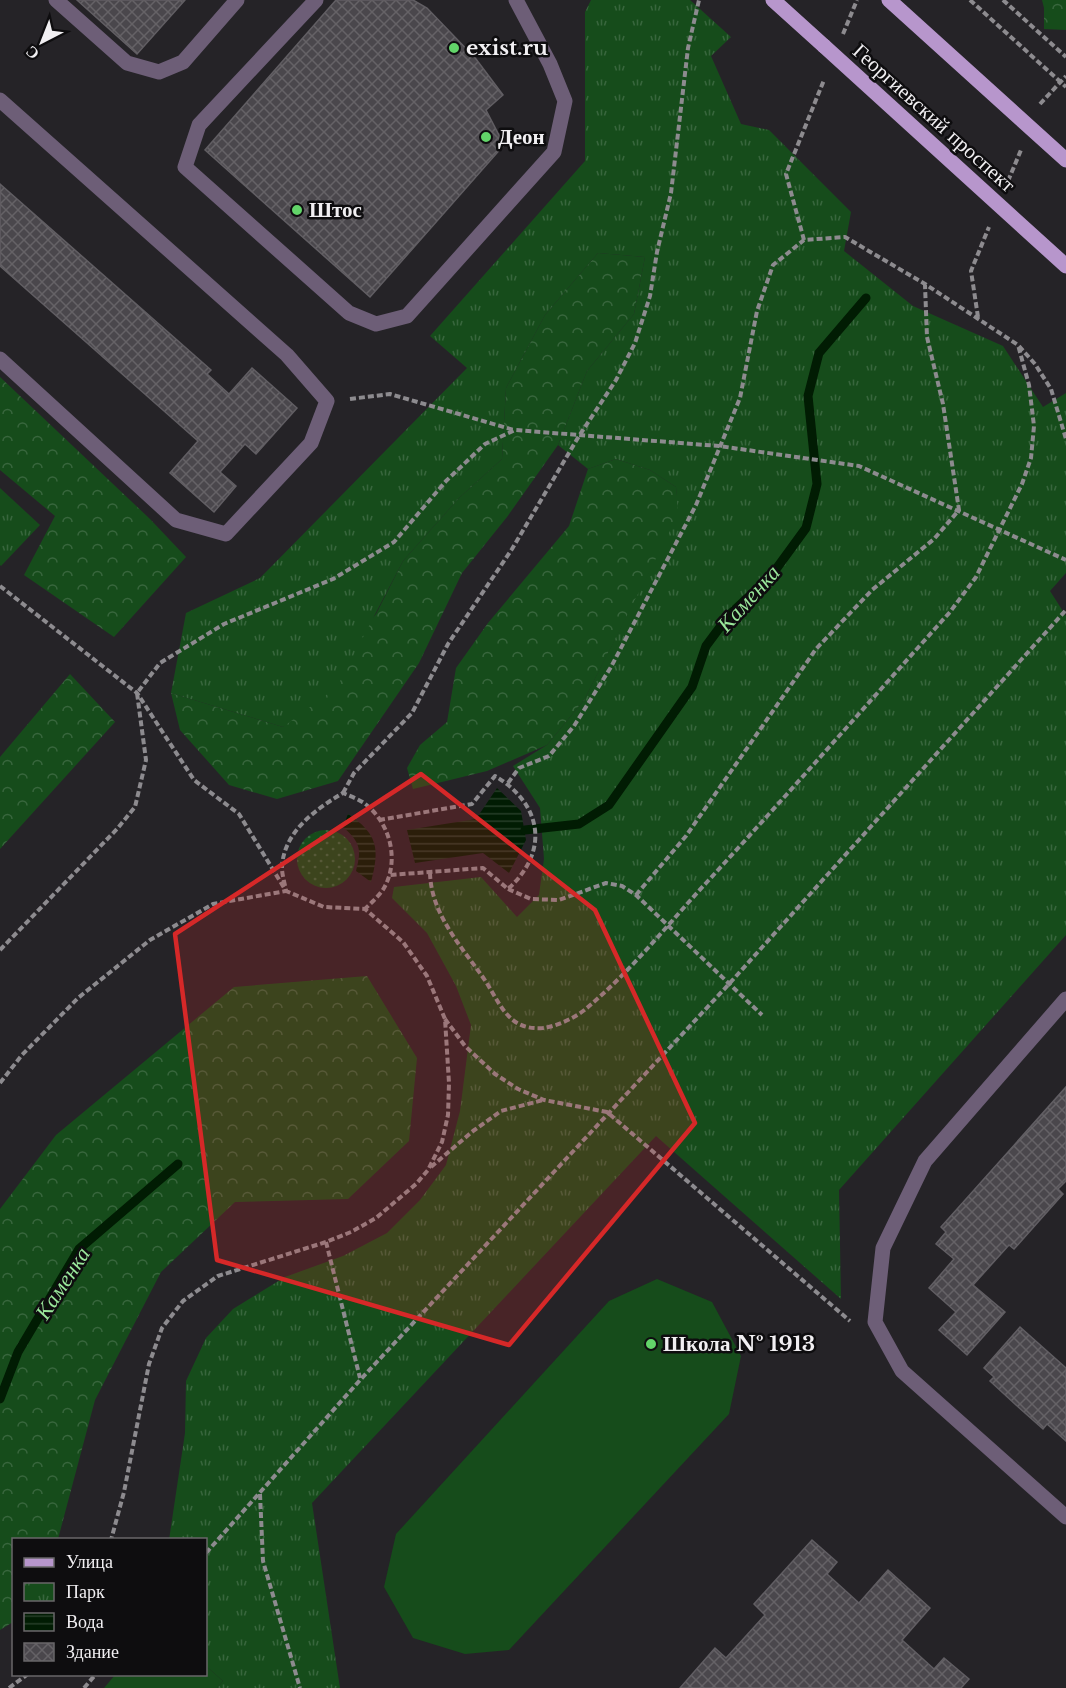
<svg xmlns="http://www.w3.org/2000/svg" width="1066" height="1688" font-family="'Libre Baskerville',serif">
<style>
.grass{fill:url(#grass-dots)}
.forest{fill:url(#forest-crowns)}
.park{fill:url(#park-tufts)}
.pitch{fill:#164c1b}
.water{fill:url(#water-rules)}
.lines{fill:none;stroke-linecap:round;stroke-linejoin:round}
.stream{stroke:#011c03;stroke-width:9}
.building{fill:url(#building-cross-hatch);stroke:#615e63;stroke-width:1.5}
.path{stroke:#8d8b8f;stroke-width:4;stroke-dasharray:6 3;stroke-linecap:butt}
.minor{stroke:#6d5e77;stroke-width:15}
.major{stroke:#b796cc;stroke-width:15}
.path-bridge{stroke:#8d8b8f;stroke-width:4;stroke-dasharray:6 3;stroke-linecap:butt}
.major-bridge{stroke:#b796cc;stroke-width:15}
.marked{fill:#d62828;fill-opacity:0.2;stroke:#d62828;stroke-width:4.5;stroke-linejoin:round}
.poi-dot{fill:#62d469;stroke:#0e0d0f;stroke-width:2}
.labels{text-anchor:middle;stroke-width:5;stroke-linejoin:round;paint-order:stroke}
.poi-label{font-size:21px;font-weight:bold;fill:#f1eff2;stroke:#0e0d0f;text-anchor:start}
.street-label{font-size:21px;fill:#f1eff2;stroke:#0e0d0f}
.water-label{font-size:22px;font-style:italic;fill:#99e69a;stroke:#0e0d0f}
</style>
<defs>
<pattern id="grass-dots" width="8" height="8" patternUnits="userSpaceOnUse" patternTransform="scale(1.5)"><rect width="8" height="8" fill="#164c1b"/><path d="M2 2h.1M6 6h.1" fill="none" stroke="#38663d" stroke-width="1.8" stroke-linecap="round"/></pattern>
<pattern id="forest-crowns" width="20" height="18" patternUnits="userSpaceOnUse" patternTransform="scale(1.5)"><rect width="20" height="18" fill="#164c1b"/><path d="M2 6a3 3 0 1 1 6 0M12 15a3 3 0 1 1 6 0" fill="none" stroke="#38663d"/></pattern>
<pattern id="park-tufts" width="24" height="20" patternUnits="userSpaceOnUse" patternTransform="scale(1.5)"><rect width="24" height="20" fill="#164c1b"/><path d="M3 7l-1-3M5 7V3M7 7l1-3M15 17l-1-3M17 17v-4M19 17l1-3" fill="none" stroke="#38663d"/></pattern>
<pattern id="water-rules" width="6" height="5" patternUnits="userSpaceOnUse" patternTransform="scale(1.5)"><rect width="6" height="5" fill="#011c03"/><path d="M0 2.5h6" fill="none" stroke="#263d28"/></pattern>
<pattern id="building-cross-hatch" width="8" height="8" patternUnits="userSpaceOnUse" patternTransform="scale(1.5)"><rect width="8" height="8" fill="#4a474c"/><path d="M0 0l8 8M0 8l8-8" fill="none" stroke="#656266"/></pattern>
</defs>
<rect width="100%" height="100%" fill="#252327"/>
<circle class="grass" cx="326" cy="859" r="29"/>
<g class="forest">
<path d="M1042 0H1066V30L1044 29V8Z"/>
<path d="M598 253 645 257 634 314 587 371 558 445 507 517 462 573 419 663 338 781 277 799 229 785 180 730 171 693 283 727 376 614 403 561 459 498 502 459 506 388 545 315Z"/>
<path d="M0 377 150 519 186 557 114 637 24 575 55 516 0 470Z"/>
<path d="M616 459 650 470 676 487 679 515 584 700 547 745 487 771 413 789 407 768 420 745 447 722 456 668 488 623 569 526 588 469Z"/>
<path d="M70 674 115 722 0 849V757Z"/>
<path d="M367 976 417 1058 409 1141 348 1199 235 1202 161 1272 95 1400 58 1539 14 1540 13 1622 0 1630V1209L56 1135 234 987Z"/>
</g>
<g class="park">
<path d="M591 0H690L731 37 711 56 741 124 769 130 851 212 844 251 913 306 1003 346 1043 407 1066 393V573L1050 591 1066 616V935L839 1190 841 1299 656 1136 312 1503 340 1688H217L223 1681 206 1666V1540H169L185 1433 186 1381 206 1338 233 1309 285 1277 343 1256 387 1233 420 1200 446 1165 460 1111 471 1025 456 986 427 933 392 898 394 887 481 877 517 917 539 895 544 859 540 808 513 766 547 745 584 700 678 515 676 487 650 470 616 459 588 469 558 445 587 371 634 314 645 257 598 253 545 315 506 388 502 459 459 498 403 561 337 687 283 727 171 693 186 613 260 578 467 368 430 336 585 161V12Z"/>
<path d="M0 488 40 525 1 566 0 565Z"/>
</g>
<g class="pitch">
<path d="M657 1279 712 1302 741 1356 729 1414 509 1650 465 1654 413 1638 384 1587 396 1534 609 1301Z"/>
<path d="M206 1666 223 1681 217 1688H104L115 1675 206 1674Z"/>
</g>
<g class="water">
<path d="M497 788 521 811 526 840 509 873 483 853 415 863 407 830 476 819Z"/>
<path d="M348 814C378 834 380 849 371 882L356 871C362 849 360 842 343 827Z"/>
</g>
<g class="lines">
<g class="stream">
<path d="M525 830 579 824 609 805 692 687 706 646 729 615 771 576 806 528 817 484 808 396 819 353 866 298"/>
<path d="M0 1399 18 1352 79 1249 178 1164"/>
</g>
</g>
<g class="building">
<path d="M77 0H185L137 54Z"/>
<path d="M336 0H413L427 8 476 59 503 95 486 110 504 145 370 297 205 150Z"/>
<path d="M0 184 211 370 207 374 229 394 252 368 297 408 256 454 245 444 220 472 236 486 214 512 170 473 198 441 0 266Z"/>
<path d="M1066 1087V1181L1058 1189 1063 1194 1014 1249 1009 1245 973 1285 1005 1312 967 1355 939 1330 956 1312 929 1288 954 1259 936 1244 946 1232 941 1227Z"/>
<path d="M1020 1327 1066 1368V1441L1047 1424 1043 1429 1016 1405 990 1381 994 1377 984 1368Z"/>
<path d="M812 1540 837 1562 827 1574 859 1603 888 1570 930 1608 902 1640 934 1669 944 1658 969 1679 961 1688H680L715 1648 726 1658 765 1615 754 1604Z"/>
</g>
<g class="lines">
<g class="path">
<path d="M1003 0 1066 57"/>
<path d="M843 34 857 0"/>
<path d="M1040 104 1066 76"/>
<path d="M1008 181 1021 150"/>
<path d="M804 240 786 174 824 80"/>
<path d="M978 317 971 271 989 227"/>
<path d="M350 399 390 394 514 430"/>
<path d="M0 586 137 693 194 780 239 814 286 891 324 907 365 909 403 942 427 976 445 1019 449 1083 448 1115 442 1142 428 1170 416 1184 376 1218 351 1232 326 1242 218 1276 183 1301 162 1328 149 1364 124 1492 111 1540"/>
<path d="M508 783 519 768 549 756 574 726 611 667 696 505 740 398 757 311 773 265 804 240 845 237 925 284 1018 345 1035 364 1051 389 1066 439"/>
<path d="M343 793 354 773 412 713 448 644 512 549 579 436 616 380 635 343 650 296 657 252 671 193 688 48 699 0"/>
<path d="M379 820 472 804 495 776C542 804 550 851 508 889L483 868 390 875"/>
<path d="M430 873C431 913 460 945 482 976 500 1001 506 1031 543 1028 558 1026 577 1017 588 1007 632 970 668 924 707 882 789 793 869 702 950 612L976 577 1022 484 1031 458 1034 426 1029 385 1018 345"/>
<path d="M508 889 531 899 559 900 606 883 622 886 636 895 762 1015"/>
<path d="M636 895 686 836 816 649 872 590 934 539 959 510 943 404 927 337 925 285"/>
<path d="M0 950 117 829 135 807 146 760 137 693 160 663 224 624 333 579 394 542 446 481 485 444 515 430 719 446 859 466 1066 560"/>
<path d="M445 1019 465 1046 495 1074 518 1089 544 1100 607 1112 850 1321"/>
<path d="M0 1083 22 1055 78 998 150 940 213 904 286 891C285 884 282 875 282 868 283 832 316 809 343 793 350 796 358 799 364 803 390 822 400 860 384 888 380 895 372 902 365 909"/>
<path d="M431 1167 473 1131 501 1111 543 1100"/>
<path d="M326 1242 360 1378"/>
<path d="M260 1494 263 1561 300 1688"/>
<path d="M206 1553 361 1379 729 984 1066 610"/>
<path d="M9 1688 28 1674"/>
<path d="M84 1688 96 1674"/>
</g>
<g class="minor">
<path d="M56 0 127 63 159 72 183 62 237 0"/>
<path d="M316 0 199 125 185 167 349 313 376 324 407 316 554 152 565 101 550 64 516 0"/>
<path d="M0 100 287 355 327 401 311 443 226 534 176 520 0 359"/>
<path d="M1066 999 925 1161 883 1248 875 1322 902 1371 1066 1517"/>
</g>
<path class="major" d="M773 0 824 46"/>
<path class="path-bridge" d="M970 0 1066 87"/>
<g class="major-bridge">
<path d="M889 0 1066 160"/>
<path d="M824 46 1066 266"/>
</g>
</g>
<path class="marked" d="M421 774 595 910 695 1123 509 1345 217 1260 175 934Z"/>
<g class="poi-dot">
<circle cx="454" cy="48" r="6"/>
<circle cx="486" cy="137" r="6"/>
<circle cx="297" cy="210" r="6"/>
<circle cx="651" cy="1344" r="6"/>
</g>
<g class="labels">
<g class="poi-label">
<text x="466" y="55">exist.ru</text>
<text x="498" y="144">Деон</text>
<text x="309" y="217">Штос</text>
<text x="663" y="1351">Школа № 1913</text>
</g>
<g class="street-label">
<text transform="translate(934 118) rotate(42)" y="7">Георгиевский проспект</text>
</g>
<g class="water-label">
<text transform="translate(748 598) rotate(-48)" y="8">Каменка</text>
<text transform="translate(62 1283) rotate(-57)" y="8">Каменка</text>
</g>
</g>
<rect x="12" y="1538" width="195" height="138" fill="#0e0d0f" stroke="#69676a" stroke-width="1.5"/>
<rect x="24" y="1558" width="30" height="9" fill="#b796cc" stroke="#69676a" stroke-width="1.5"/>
<text x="66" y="1568" font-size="18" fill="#f1eff2">Улица</text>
<rect x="24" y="1583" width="30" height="18" fill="url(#park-tufts)" stroke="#69676a" stroke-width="1.5"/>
<text x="66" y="1598" font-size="18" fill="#f1eff2">Парк</text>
<rect x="24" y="1613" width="30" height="18" fill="url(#water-rules)" stroke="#69676a" stroke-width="1.5"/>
<text x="66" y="1628" font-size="18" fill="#f1eff2">Вода</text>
<rect x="24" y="1643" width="30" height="18" fill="url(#building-cross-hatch)" stroke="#69676a" stroke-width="1.5"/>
<text x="66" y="1658" font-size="18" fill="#f1eff2">Здание</text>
<g transform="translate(42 42) rotate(222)" stroke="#0e0d0f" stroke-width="4.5" paint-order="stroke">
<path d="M0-4.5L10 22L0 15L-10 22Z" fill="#f1eff2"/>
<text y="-9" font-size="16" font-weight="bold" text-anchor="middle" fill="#f1eff2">С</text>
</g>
</svg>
